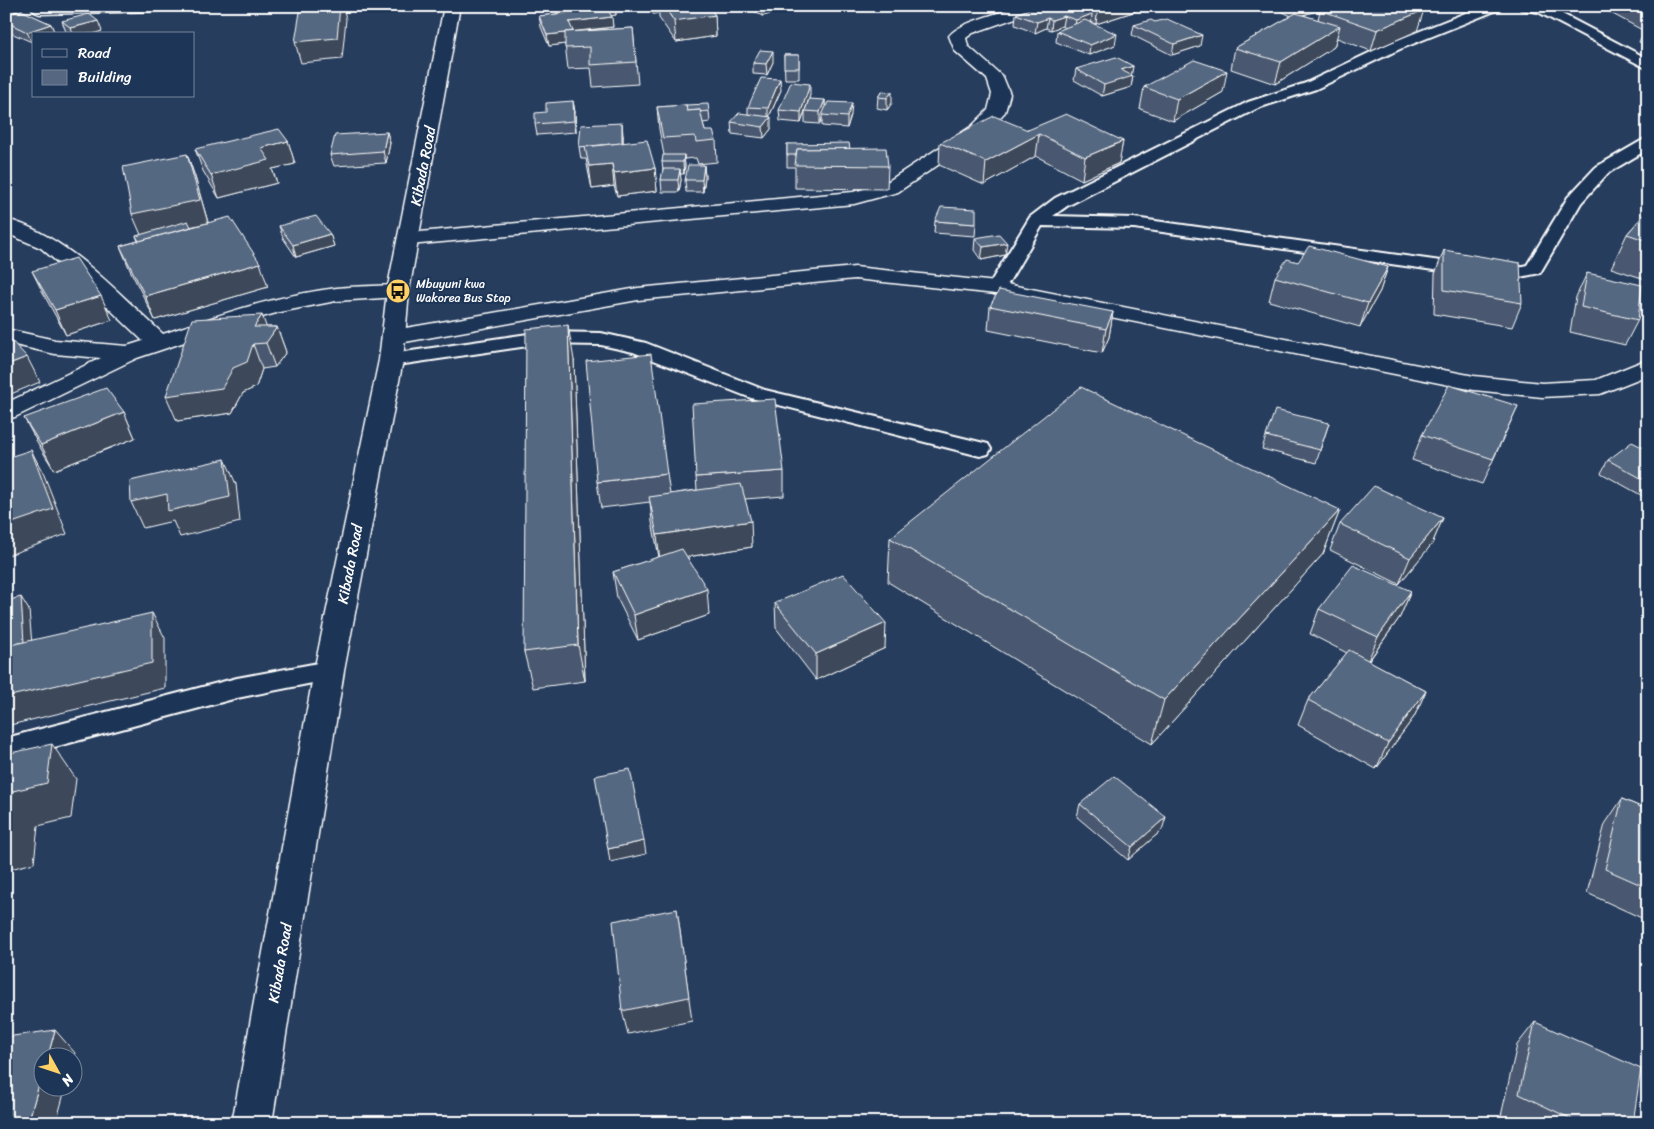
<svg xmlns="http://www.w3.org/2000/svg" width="1654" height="1129" font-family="Sriracha,sans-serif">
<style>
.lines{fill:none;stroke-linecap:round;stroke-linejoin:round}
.service-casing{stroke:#fff;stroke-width:4}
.minor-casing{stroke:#fff;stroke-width:3}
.secondary-casing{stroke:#fff;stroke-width:3}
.service{fill:#1d3557;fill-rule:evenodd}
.minor{fill:#1d3557;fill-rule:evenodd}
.secondary{fill:#1d3557;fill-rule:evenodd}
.wall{fill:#49596f;stroke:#fff;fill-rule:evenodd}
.shaded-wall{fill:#3c485a;stroke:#fff}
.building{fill:#556781;stroke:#fff}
.labels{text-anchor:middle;stroke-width:4;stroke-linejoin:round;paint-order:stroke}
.far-poi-label{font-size:12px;fill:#fff;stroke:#1d3557;text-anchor:start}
.street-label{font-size:15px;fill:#fff;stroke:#1d3557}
</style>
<rect width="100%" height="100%" fill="#263d5e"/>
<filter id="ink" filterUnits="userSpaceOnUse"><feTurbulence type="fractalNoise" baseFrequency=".02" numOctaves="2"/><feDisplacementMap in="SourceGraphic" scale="10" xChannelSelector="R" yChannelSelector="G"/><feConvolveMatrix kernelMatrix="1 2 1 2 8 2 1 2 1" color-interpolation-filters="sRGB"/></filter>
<g filter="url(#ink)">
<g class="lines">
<defs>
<g id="service">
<path d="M1483 6H1501L1500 9 1400 49 1316 89 1258 108 1067 206 1053 216 1134 218 1505 270 1527 265 1568 197 1596 167 1648 137V149L1608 173 1581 203 1540 273 1505 280 1134 228 1042 226 1003 292 996 294 989 292 987 288 1030 217 1055 198 1248 102 1306 83 1390 43Z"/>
<path d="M1520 6H1547L1648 59V69L1538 12 1521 9Z"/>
<path d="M542 332 601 333 646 343 765 390 988 444 991 449 988 454 980 456 751 398 633 352 601 345 542 344 391 366 384 364 381 360 384 356 391 354Z"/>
<path d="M329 661 338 664 342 671 338 678 237 698 6 760V738L237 678Z"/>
</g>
<g id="minor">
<path d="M34 6H166L163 9 158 11 40 14 35 12 32 9Z"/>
<path d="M1020 6H1044L1041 9 973 33 966 38 968 46 1003 77 1010 94 1005 112 984 134 898 192 854 204 409 245 402 243 399 239 402 235 409 233 853 192 884 184 972 126 988 110 992 94 987 79 955 51 949 36C959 22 1004 12 1020 6Z"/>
<path d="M6 219C65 234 119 294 163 334 219 315 277 295 337 288 357 286 378 286 398 285L406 286 409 291 406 296 398 297 336 301 280 312 241 323 137 358 15 417 6 419V403L101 358 55 354 6 343V329L55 340 127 346 143 341 94 294 41 248 6 233Z"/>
<path d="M855 267 996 282 1474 376 1542 383 1596 380 1648 359V375L1600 394 1542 397 1474 390 996 294 855 279 638 300 394 344 386 342 383 337 386 332 394 330 638 288Z"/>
</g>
<path id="secondary" d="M444 6H460L409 291 403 360 344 671 272 1123H232L314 671 379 360 387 291Z"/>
</defs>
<use href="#service" class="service-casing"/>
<use href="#minor" class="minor-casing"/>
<use href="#secondary" class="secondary-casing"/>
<use href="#service" class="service"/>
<use href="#minor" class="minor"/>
<use href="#secondary" class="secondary"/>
</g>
<g class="wall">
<path d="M6 6 24 12 51 24 55 34H34V42H32L6 31Z"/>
<path d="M554 6H615L616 15H611L613 27 583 31 633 28 638 84 593 87 591 68 568 69 565 44 549 46 541 27 539 16 557 14Z"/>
<path d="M647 6H710L711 10 715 15 716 36 676 42 659 18V13L653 14Z"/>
<path d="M746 6H795V8L762 16Z"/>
<path d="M1037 6H1137L1136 11 1096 24 1091 22V23L1115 45 1089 55 1056 42 1057 31 1066 28 1062 26 1051 30 1046 28 1035 33 1015 25 1016 14Z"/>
<path d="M1271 6H1412L1417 31 1371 51 1337 38 1334 47 1275 84 1231 69 1235 48 1291 16ZM1320 10 1318 20 1303 15Z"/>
<path d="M1598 6H1648V47L1639 42 1644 31Z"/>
<path d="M62 21 102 31 93 34H68L66 32Z"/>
<path d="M1155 22 1200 46 1172 55 1132 35 1134 25Z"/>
<path d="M784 55H799V79H785Z"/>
<path d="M773 62 767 75 753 74V63Z"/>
<path d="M1133 66 1131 75 1133 76 1131 87 1102 96 1074 80 1076 69Z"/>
<path d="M1144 87 1223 92 1173 121 1140 109Z"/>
<path d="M781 90 769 117 771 129 764 138 732 134 731 122 748 114V107Z"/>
<path d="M882 91 892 103 887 110 877 108 878 97Z"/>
<path d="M810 95 805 109 825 100V109L851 115 847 128 822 126V118L820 124 805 123V111L801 123 780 121 779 110Z"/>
<path d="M573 101 575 112 576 132 537 135 535 124 546 112Z"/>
<path d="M686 105 709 111 710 122 703 123 705 131 716 140 717 162 698 164 696 158 684 159 685 166 684 174H680L681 180 679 192H662L661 180 663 171 662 162 664 155 659 129 657 107Z"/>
<path d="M1028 130 1123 141 1119 163 1082 180 1036 156 984 185 939 165 940 143Z"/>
<path d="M387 132 390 143 386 163 334 166 330 155Z"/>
<path d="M623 135V143L655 168 657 191 617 196 614 186 592 189 588 170 586 159H581L579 147Z"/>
<path d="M288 141 295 164 272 169 277 183 219 198 203 171 195 149Z"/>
<path d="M787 144 850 149 888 166 887 189 795 188V167H787Z"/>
<path d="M187 154 195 177 208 222 268 287 155 320 130 270 120 246 138 241 136 236 141 235Z"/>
<path d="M704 165 705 177 703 192H686L685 180Z"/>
<path d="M1648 210V280L1611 268 1627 234Z"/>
<path d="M935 221 976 224 975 236 934 233Z"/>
<path d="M279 226 330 234 334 246 296 257 283 238Z"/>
<path d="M975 238 1005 255 981 260 974 250Z"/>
<path d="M1444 250 1522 303 1512 327 1434 314 1435 274Z"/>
<path d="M1298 262 1388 267 1380 291 1360 327 1269 301 1275 277Z"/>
<path d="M32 271 112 320 66 335 44 295Z"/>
<path d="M1587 273 1638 320 1625 345 1570 332 1576 297Z"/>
<path d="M990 306 1113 312 1109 337 1102 353 988 330Z"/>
<path d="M266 327H277L286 352 275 367 262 369 256 387 243 393 232 413 177 421Z"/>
<path d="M574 360 585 681 533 688 524 652Z"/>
<path d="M1518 406 1482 484 1412 460 1422 435Z"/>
<path d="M124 412 135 438 54 470 38 444 24 418Z"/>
<path d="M1329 423 1316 463 1262 449 1266 436Z"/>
<path d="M1648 450V499L1601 473 1608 460Z"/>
<path d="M784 471V496L745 499 752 547 687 557 709 615 638 640 617 598 613 572 659 557 652 522 650 502 601 508 597 482 667 474 670 494 697 490 696 477Z"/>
<path d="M1340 510 1323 554 1152 744 888 582 890 538Z"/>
<path d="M1443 518 1432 544 1399 584 1330 550 1340 524Z"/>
<path d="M1411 591 1400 617 1369 661 1426 691 1414 717 1376 769 1298 725 1308 700 1347 653 1310 634 1319 609Z"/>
<path d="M775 603 885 648 816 680 776 628Z"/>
<path d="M1622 799 1648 810V921L1587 893 1605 824Z"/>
<path d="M1080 804 1162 830 1128 860 1077 817Z"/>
<path d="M1535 1022 1633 1123H1515L1501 1116 1517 1045Z"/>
</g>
<g class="shaded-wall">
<path d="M340 6H343L346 19 342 59 301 63 295 42Z"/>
<path d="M558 6H615L616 15 560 21Z"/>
<path d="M652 6H658L659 13 653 14Z"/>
<path d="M664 6H710L711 16 715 15 716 36 676 42 674 21Z"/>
<path d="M762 6H795V8L762 16Z"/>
<path d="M1098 6H1137L1136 11 1096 24Z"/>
<path d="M1298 6H1335L1295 17Z"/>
<path d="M1424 10 1417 31 1371 51 1377 30Z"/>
<path d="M1092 14 1091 24 1074 31 1076 20Z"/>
<path d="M1064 16 1062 26 1051 30 1052 20Z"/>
<path d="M612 17 613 27 570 32 569 22Z"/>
<path d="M1048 18 1046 28 1035 33 1037 22Z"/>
<path d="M98 21 102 31 93 34H73L71 28Z"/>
<path d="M51 24 55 34H34V42H32L27 32Z"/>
<path d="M1340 26 1334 47 1275 84 1281 62Z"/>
<path d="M573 32 574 43 549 46 547 35Z"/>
<path d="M1117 34 1115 45 1089 55 1090 45Z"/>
<path d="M1202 35 1200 46 1172 55 1174 44Z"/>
<path d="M773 51V62L767 75 766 64Z"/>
<path d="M1133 66 1131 77 1133 76 1131 87 1102 96 1104 85 1121 70Z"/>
<path d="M1227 71 1223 92 1173 121 1177 99Z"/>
<path d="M780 79 781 90 768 119V108Z"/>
<path d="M810 84V95L801 123V112Z"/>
<path d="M892 92V103L887 110V98Z"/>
<path d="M825 100V111L822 115V118L820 124V112Z"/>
<path d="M573 101 575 112 576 132 574 121Z"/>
<path d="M852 103 851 115 847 128V117Z"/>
<path d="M771 117V129L764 138 763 127Z"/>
<path d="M622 123 623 135V157L622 146Z"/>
<path d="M387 132 390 143 386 163 383 151Z"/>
<path d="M1039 134 1036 156 984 185 986 162Z"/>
<path d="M288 141 295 164 272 169 277 183 219 198 211 175 261 148Z"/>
<path d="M1123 141 1119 163 1082 180 1085 157Z"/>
<path d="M187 154 195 177 208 223 142 237 132 214Z"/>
<path d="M684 155 685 166 684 174 683 162Z"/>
<path d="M612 164 614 186 592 189 589 166Z"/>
<path d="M704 165 705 177 703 192 702 180Z"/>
<path d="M655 168 657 191 617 196 614 173Z"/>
<path d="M680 169 681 180 679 192 678 180Z"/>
<path d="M330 234 334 246 296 257 293 245Z"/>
<path d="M1007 243 1005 255 981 260 983 247Z"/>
<path d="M260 263 268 287 155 320 145 296Z"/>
<path d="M1388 267 1380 291 1360 327 1368 303Z"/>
<path d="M101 296 112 320 66 335 55 310Z"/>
<path d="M1113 312 1109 337 1102 353 1106 329Z"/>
<path d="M262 315 270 337 277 327 286 352 275 367 266 343 254 327Z"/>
<path d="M568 325 574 360 585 681 578 645Z"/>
<path d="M253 344 262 369 256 387 243 393 232 413 177 421 166 396 233 368Z"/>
<path d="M27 357 40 382 6 396V365Z"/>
<path d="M124 412 135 438 54 470 41 445Z"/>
<path d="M31 450 44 475 67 534 6 556V525Z"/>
<path d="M225 459 236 484 240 522 180 537 173 521 143 528 131 502Z"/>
<path d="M1340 510 1323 554 1152 744 1164 700Z"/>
<path d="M1443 518 1432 544 1399 584 1410 558Z"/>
<path d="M751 521 752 547 660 561 657 535Z"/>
<path d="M707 589 709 615 638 640 634 615Z"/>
<path d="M1411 591 1400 617 1367 663 1378 637Z"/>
<path d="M21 597 29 610 33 656 6 664Z"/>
<path d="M152 613 165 638V688L6 726V697Z"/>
<path d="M886 623 885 648 816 680V654Z"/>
<path d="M1426 691 1414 717 1376 769 1388 743Z"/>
<path d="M52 744 76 779 71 818 38 826 34 863 6 870V829L13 791Z"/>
<path d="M1166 817 1162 830 1128 860 1132 847Z"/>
<path d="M644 841 646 854 610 862 608 849Z"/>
<path d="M677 909 692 1021 628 1034 622 1011Z"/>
<path d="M55 1030 75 1053 72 1062V1056H48Z"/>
<path d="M42 1074V1086H66L56 1123H28Z"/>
</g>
<g class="building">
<path d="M6 6H15L23 9 12 13 23 11 51 24 27 32 6 22Z"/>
<path d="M301 6H340L337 38 295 42Z"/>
<path d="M664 6H687L680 7 682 11 709 7 715 15 674 21Z"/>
<path d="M1037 6H1073L1092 14 1076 20 1064 16 1052 20 1048 18 1037 22 1016 14Z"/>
<path d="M1329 6H1412L1424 10 1377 30 1320 10Z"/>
<path d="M607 8 612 17 569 22 573 31 565 32V33L547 35 539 16Z"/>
<path d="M1296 13 1340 26 1281 62 1235 48Z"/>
<path d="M89 14 98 21 71 28 62 21Z"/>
<path d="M1167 19 1202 35 1174 44 1134 25 1151 20 1155 22Z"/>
<path d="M1085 20 1117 34 1090 45 1057 31Z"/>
<path d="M633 28 636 62 590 65V47L565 48V32Z"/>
<path d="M760 50 773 51 766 64 753 63Z"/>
<rect x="784" y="55" width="15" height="13"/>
<path d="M1116 57 1133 66 1121 70 1133 76 1104 85 1076 69Z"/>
<path d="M1194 60 1227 71 1177 99 1144 87Z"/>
<path d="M761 78 780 79 768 108 748 107Z"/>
<path d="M791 82 810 84 801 112 779 110Z"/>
<path d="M882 91 892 92 887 98 878 97Z"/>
<path d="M809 99 825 100 820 112 805 111Z"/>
<path d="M573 101 574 121 535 124V113L546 112V103Z"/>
<path d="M828 102 852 103 847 117 822 115Z"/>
<path d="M708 104 709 111 700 112V110L687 111 686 105Z"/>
<path d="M686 105 687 111 700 110 705 131H713L716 140 696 142 695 136 663 138 657 107Z"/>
<path d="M739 113 771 117 763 127 731 122Z"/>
<path d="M1066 114 1123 141 1085 157 1039 134 986 162 940 143 994 116 1028 130Z"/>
<path d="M622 123V143L579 147 581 125Z"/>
<path d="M279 129 288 141 261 148 269 160 211 175 195 149Z"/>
<path d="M387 132 383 151 330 155 335 135Z"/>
<path d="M647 140 655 168 614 173 612 164 589 166 585 147Z"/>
<path d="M849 143 850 149H797L796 155H787V144Z"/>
<path d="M886 148 888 166 795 165 797 149Z"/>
<path d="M187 154 200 200 132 214 123 167Z"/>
<path d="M663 155H684L683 162H662Z"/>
<path d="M688 165H704L702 180H685Z"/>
<path d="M663 169H680L678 180H661Z"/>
<path d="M941 207 976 209V224L935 221Z"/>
<path d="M1648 210V241L1627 234Z"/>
<path d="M316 216 330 234 293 245 279 226Z"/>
<path d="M230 217 260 263 145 296 120 246Z"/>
<path d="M188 221 191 227 139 241 136 236Z"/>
<path d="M999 234 1007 243 983 247 975 238Z"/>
<path d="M1309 246 1388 267 1368 303 1275 277 1287 259 1298 262Z"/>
<path d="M1444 250 1520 263 1522 303 1444 290Z"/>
<path d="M76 258 101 296 55 310 32 271Z"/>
<path d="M1587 273 1642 285 1638 320 1581 307Z"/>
<path d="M999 290 1113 312 1106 329 990 306Z"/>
<path d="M262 315 254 327H277L266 343 253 344 247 362 233 368 222 388 166 396 192 319Z"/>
<path d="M568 325 578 645 524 652 526 329Z"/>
<path d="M6 335 27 357 6 365Z"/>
<path d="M651 354 667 474 597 482 586 361Z"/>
<path d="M1449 385 1518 406 1493 459 1422 435Z"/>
<path d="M1081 387 1340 510 1164 700 890 538Z"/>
<path d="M106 388 124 412 41 445 24 418Z"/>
<path d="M775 399 784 471 696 477 692 404Z"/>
<path d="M1275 410 1329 423 1320 450 1266 436Z"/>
<path d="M1632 442 1648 450V482L1608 460Z"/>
<path d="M31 450 53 509 6 525V458Z"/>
<path d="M225 459 230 497 168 511 167 494 131 502 130 481Z"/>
<path d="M741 484 751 521 657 535 649 497Z"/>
<path d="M1374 486 1443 518 1410 558 1340 524Z"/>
<path d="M682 549 707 589 634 615 613 572Z"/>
<path d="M1353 565 1411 591 1378 637 1319 609Z"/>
<path d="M843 574 886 623 816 654 775 603Z"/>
<path d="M21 597 24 642 6 646V601Z"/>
<path d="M152 613V663L6 697V646Z"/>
<path d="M1349 650 1426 691 1388 743 1308 700Z"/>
<path d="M52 744 47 783 13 791 8 828 6 829V754Z"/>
<path d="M630 769 644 841 608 849 595 776Z"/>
<path d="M1114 776 1166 817 1132 847 1080 804Z"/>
<path d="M1622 799 1648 810V888L1605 869Z"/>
<path d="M677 909 689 997 622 1011 613 921Z"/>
<path d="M1535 1022 1641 1069 1633 1123H1580L1519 1094Z"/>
<path d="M55 1030 48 1056H42V1074L28 1123H6V1037Z"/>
<path d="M1527 1116 1538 1123H1524Z"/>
</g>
</g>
<defs>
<symbol id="bus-disc" viewBox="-11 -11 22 22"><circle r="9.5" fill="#ffd166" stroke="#1d3557"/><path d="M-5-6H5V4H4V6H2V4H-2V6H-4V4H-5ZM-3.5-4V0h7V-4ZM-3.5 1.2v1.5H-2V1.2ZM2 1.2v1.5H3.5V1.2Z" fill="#111"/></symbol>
</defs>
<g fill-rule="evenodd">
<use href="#bus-disc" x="384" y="277" width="28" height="28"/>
</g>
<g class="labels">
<g class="far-poi-label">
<text x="416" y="288">Mbuyuni kwa<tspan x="416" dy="14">Wakorea Bus Stop</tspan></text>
</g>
<g class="street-label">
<text transform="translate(423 166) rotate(-79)" y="5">Kibada Road</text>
<text transform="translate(350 564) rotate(-79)" y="5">Kibada Road</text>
<text transform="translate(280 963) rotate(-80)" y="5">Kibada Road</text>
</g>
</g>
<rect width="1654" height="1129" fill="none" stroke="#1d3557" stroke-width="25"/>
<rect x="12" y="12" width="1629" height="1104" fill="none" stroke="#fff" stroke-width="2" filter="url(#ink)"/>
<rect x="32" y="32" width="162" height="65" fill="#1d3557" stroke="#77869a"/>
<rect x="42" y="49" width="25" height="8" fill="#1d3557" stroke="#77869a"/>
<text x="78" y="58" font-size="15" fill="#ffffff">Road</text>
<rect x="42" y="70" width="25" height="15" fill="#556781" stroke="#77869a"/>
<text x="78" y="82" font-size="15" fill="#ffffff">Building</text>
<g transform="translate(58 1072) rotate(130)"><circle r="24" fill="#1d3557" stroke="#77869a"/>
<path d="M0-4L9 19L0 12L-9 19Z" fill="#ffd166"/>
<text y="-8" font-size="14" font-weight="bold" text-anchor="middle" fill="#ffffff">N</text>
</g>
</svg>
